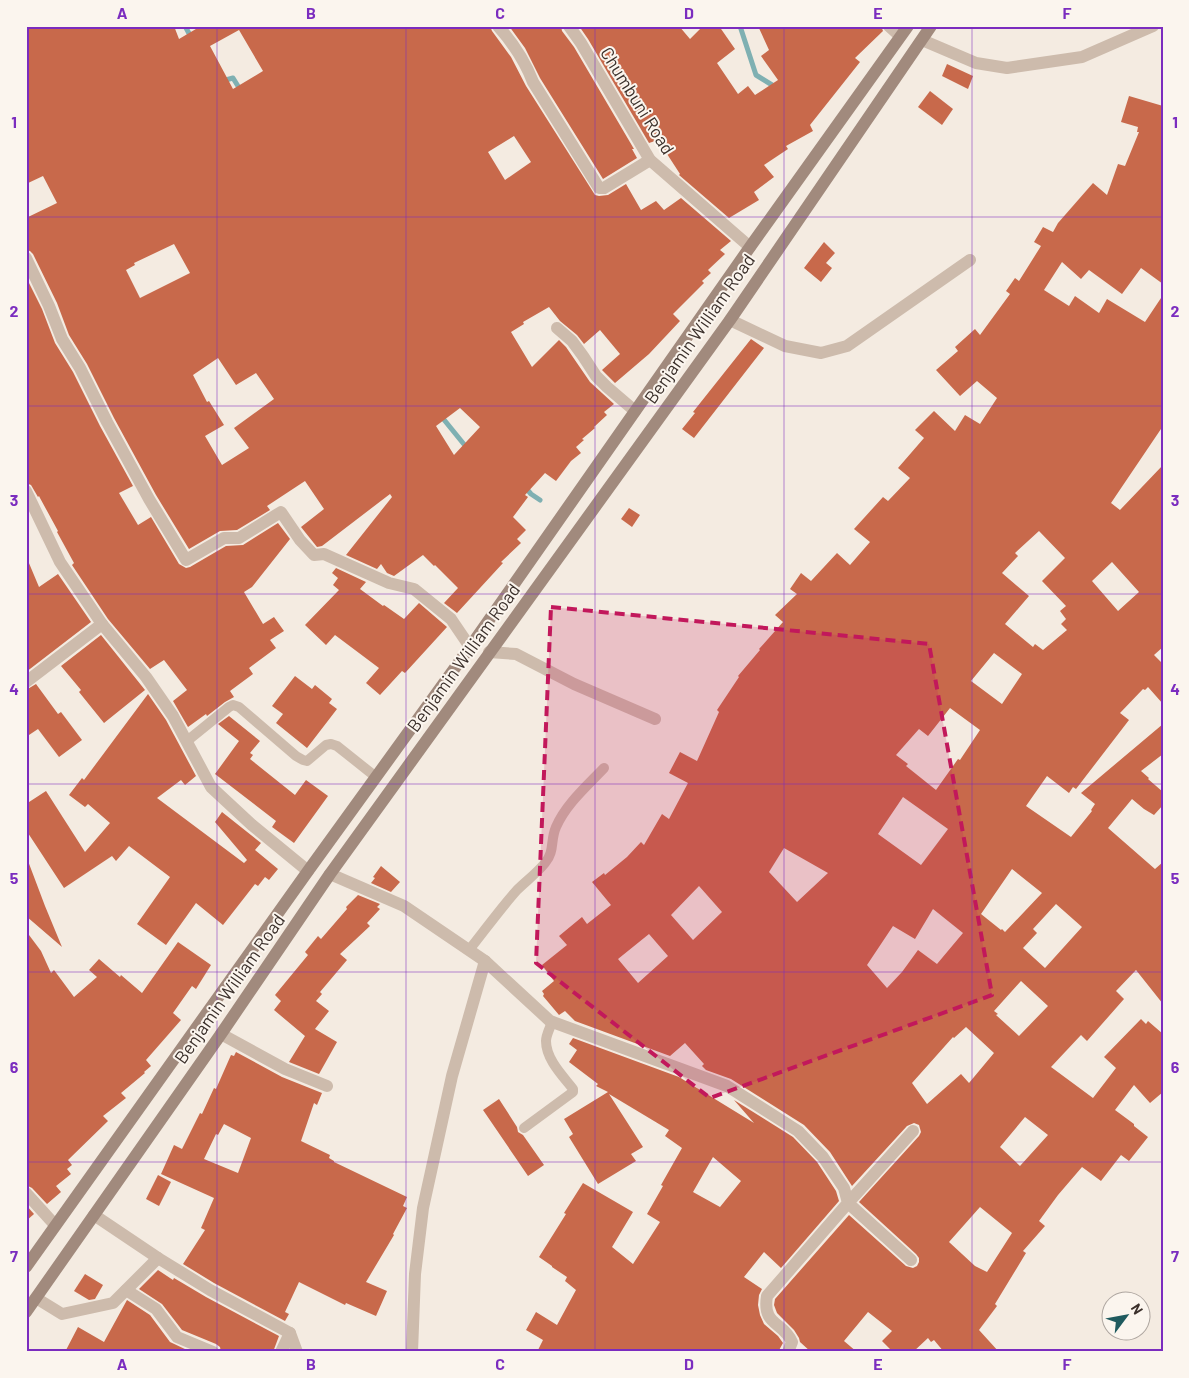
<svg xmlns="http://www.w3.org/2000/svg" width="1189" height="1378" font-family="Barlow,sans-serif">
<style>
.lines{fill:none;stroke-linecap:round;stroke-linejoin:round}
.stream{stroke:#7fb0b2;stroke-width:5}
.building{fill:#c8694b;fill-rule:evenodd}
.service{stroke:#cdbbac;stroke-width:10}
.minor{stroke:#cdbbac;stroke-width:12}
.secondary{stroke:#a18a7d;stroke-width:12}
.marked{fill:#c2185b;fill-opacity:0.2;stroke:#c2185b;stroke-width:4;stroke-dasharray:10 6;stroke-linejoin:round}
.grid{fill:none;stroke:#7b2cbf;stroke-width:1;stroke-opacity:0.55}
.labels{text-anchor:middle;stroke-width:4;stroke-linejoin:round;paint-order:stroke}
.street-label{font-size:18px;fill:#3b302b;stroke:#fbf5ee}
.neatline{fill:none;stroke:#7b2cbf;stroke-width:2}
.grid-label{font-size:16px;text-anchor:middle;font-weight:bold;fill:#7b2cbf}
</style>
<rect width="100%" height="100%" fill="#f4ebe1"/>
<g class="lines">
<g class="stream">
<path d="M185 26 192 39"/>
<path d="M740 26 756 75 777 88"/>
<path d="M222 81 233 78 241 91"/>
<path d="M441 416 467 448"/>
<path d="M525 487 531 494 540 500"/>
</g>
</g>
<g class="building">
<path d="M26 26H174L179 39 201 26H490L492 31 511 57 526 86 595 195 599 196 608 195 626 184 641 210 656 201 664 210 681 198 731 241 720 250 725 254 708 270 711 273 702 281 704 283 673 314 680 321 649 354 615 383 602 370 620 354 600 330 584 344 577 335 560 321 549 307 523 322 524 324 511 332 532 367 559 340 566 347 590 382 614 404 604 412 607 415 594 427 595 428 582 439 584 440 576 447 581 453 571 461 556 481 545 473 525 495 528 497 513 517 526 530 517 539 521 543 501 562 503 563 457 613 444 603 458 588 435 565 434 566 423 555 394 576 387 573 381 564 377 569 346 555 392 497 390 494 322 546 317 547 301 527 324 509 305 481 267 506 270 510 237 530 220 531 189 549 156 495 114 418 87 364 69 335 57 303 33 254 30 251 26 250V218L57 203 43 176 26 184ZM239 30 263 71 233 89 210 46ZM514 136 531 162 505 180 488 152ZM174 244 190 273 140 298 126 270 135 265 134 263ZM218 358 236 385 256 373 274 399 234 428 249 448 222 465 205 436 224 425 209 401 207 402 193 375ZM460 408 480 427 454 455 436 426Z"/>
<path d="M509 26H561L562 31 574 47 634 149H632L637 158 603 179 540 78 525 48Z"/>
<path d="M579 26H679L690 39 703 26H719L735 49 717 63 738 94 748 86 755 95 778 80 761 56 769 50 758 26H881L883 31 855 58 860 62 810 125 813 131 786 146 788 149 764 165 774 177 754 192 759 200 729 218 679 175 680 174 658 140 649 143 588 39Z"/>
<path d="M947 64 973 76 968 89 942 76Z"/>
<path d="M930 91 953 109 942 125 918 107Z"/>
<path d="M1129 96 1163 106V284L1141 268 1122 294 1089 270 1081 279 1062 262 1044 290 1069 306 1075 296 1099 313 1107 299 1145 322 1163 295V426L1111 503 1120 510 1163 465V647L1154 655 1163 664V704L1148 687 1145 690 1143 689 1120 713 1129 720 1076 789 1073 787 1069 793 1047 776 1026 806 1071 837 1092 811 1091 810 1095 804 1081 793 1163 724V754L1141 771 1149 778 1148 779 1163 792V805L1154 815 1144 809 1132 799 1108 828 1155 869 1163 862V1004L1136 970 1116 991 1124 999 1087 1041 1081 1035 1051 1067 1093 1098 1116 1068 1104 1057 1141 1019 1146 1024 1148 1021 1163 1034V1092L1150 1103 1134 1085 1115 1110 1134 1124V1126L1148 1137 1129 1161 1121 1155 1101 1181 1082 1167 1058 1195 1039 1221 1045 1226 1023 1251 1026 1253 995 1304 997 1306 979 1330 999 1352H944L934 1340 931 1342 928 1338 913 1352H893L882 1341 892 1331 868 1312 844 1341 857 1352H811L800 1342 799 1338 794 1330 777 1313 774 1305 775 1299 849 1215 906 1266 913 1268 917 1266 919 1262V1258L916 1254 859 1202 919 1136 921 1132 919 1125 914 1123 907 1126 852 1186 830 1152 804 1125 731 1079 706 1070 702 1066 704 1064 685 1043 670 1056 575 1021 565 1011 559 1015 543 996 544 994 542 991 554 981 542 965 567 945 559 936 582 917 587 924 611 905 592 882 604 873 605 875 627 857 641 842 644 845 662 814 669 819 688 783 669 773 680 752 697 761 719 712 717 710 739 677 738 676 760 650 759 649 783 622 775 615 797 594 790 589 801 573 811 581 837 553 850 565 870 542 854 529 883 497 888 501 910 478 898 468 924 438 915 430 934 411 955 431 965 415 980 424 997 398 977 381 960 396 936 370 958 351 955 347 975 329 980 335 1010 294 1006 291 1015 278 1019 281 1041 246 1034 242 1043 227 1053 232 1058 223 1093 183 1107 195 1118 164 1125 166 1139 132H1137L1138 127 1121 122ZM1039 531 1065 558 1042 581 1066 606 1060 611 1066 619 1061 624 1067 630 1043 650 1035 644 1033 647 1005 624 1029 596 1002 573 1018 556 1015 553ZM1112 562 1139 592 1118 611 1092 581ZM994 653 1022 674 1002 704 971 681ZM950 708 980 730 960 760 958 759 936 790 906 766 908 764 896 755 919 729 928 736ZM903 797 948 829 921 865 878 834ZM784 848 828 873 797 902 769 872ZM1012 869 1042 893 1005 932 1002 929 1001 930 981 914ZM699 886 722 912 693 940 671 915ZM1056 904 1082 927 1045 968 1023 948 1037 933 1033 929ZM933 909 963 933 937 964 918 950 902 972 887 988 867 965 893 926 915 939ZM649 934 668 956 638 983 618 959ZM1021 981 1048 1006 1019 1036 996 1015 998 1014 994 1011ZM966 1027 994 1053 969 1083 961 1074 927 1104 912 1083 953 1037 954 1038ZM1025 1117 1048 1135 1020 1166 1000 1147ZM980 1207 1012 1233 987 1272 975 1266 949 1242Z"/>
<path d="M824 242 835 253 826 263 832 268 821 282 804 268Z"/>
<path d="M26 277 42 309 55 343 73 372 100 426 133 486 119 493 138 525 151 517 179 564 186 568 190 567 226 546 243 545 278 523 290 539 252 587 244 592 263 624 274 617 284 631 270 640 276 648 249 668 253 674 230 691 234 697 225 702 207 716 206 714 188 727 173 701 187 690 164 660 150 669 108 619 72 565 74 563 57 532 58 531 40 498 39 496 38 497 31 485 26 483Z"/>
<path d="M751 339 764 348 694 438 682 429 695 413 693 412Z"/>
<path d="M629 508 640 515 632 527 621 519Z"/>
<path d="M26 556 39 587 58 574 91 622 26 672Z"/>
<path d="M336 568 366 582 360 589 383 606 384 605 404 619 419 603 447 627 405 673 402 671 380 695 366 683 379 668 335 635 326 645 305 625 339 590 333 585 338 578 332 573Z"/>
<path d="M101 635 145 690 104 723 79 692 81 690 61 666Z"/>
<path d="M295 676 312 689 315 685 332 699 329 703 337 709 307 748 276 723 283 714 272 706Z"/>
<path d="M36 684 58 714 61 712 82 740 59 757 38 729 26 737V690Z"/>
<path d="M148 694 166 720 196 776 185 785 181 780 157 798 244 863 247 860 215 822 222 812 261 843 255 850 278 869 269 880 265 877 258 886 255 884 223 925 196 903 166 945 137 924 170 877 129 846 116 861 112 856 64 888 26 830V804L46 791 85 852 110 823 88 804 85 807 69 795 82 778 84 780Z"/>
<path d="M229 716 260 741 250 753 253 755 250 759 295 795 306 780 328 796 294 843 272 827 276 821 215 774 239 741 218 724Z"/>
<path d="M26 861H28L45 906 62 947 26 916Z"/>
<path d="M381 866 400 882 391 892 371 883 375 878 373 877Z"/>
<path d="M358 895 380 904 377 907 380 909 367 923 370 926 340 954 347 960 320 992 322 994 316 1001 329 1011 315 1029 337 1042 319 1074 289 1062 305 1036 274 1010 281 1001 275 995 308 955 305 952 318 936 321 939 347 909 346 907Z"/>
<path d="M26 931 41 951 51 973 54 970 74 997 97 977 89 970 99 959 120 977 121 975 142 993 178 942 211 965 196 989 192 986 173 1013 181 1020 146 1060 151 1066 144 1072 145 1073 121 1093 126 1098 103 1116 108 1121 68 1160 72 1165 67 1169 71 1174 56 1186 61 1192 47 1204 32 1188 26 1185Z"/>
<path d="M573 1038 679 1077 754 1123 734 1100 793 1137 817 1162 836 1191 839 1201 781 1268 764 1252 744 1277 762 1289 759 1295 758 1305 760 1315 764 1324 778 1336 783 1343 778 1352H537L543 1340 526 1330 536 1312 557 1325 576 1290 565 1281 567 1277 552 1267V1266L539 1257 566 1214 564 1213 583 1183 633 1212 612 1247 633 1264 660 1222 647 1214 663 1186 661 1185 682 1148 665 1136 669 1130 609 1094 643 1147 631 1154 636 1161 598 1184 569 1137 573 1134 564 1119 608 1092 596 1086 598 1084 569 1062 577 1050 569 1044ZM713 1157 741 1181 720 1207 693 1192Z"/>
<path d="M236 1052 282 1077 322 1093 317 1105 314 1103 301 1141 330 1155 329 1158 334 1161V1162L407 1197 403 1206 407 1208 393 1234 394 1235 366 1282 387 1291 376 1316 346 1303 345 1305 299 1282 285 1312 289 1314 285 1321 214 1283 183 1264 205 1230 201 1228 214 1198 161 1174 174 1145 182 1149 200 1113 202 1114 214 1088 216 1089 231 1055 234 1056ZM224 1124 251 1138 238 1173 204 1159 216 1134 218 1135Z"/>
<path d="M499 1099 517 1127 518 1132 523 1135 544 1165 528 1176 483 1110Z"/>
<path d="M158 1175 171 1182 159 1206 146 1199Z"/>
<path d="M26 1205 34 1214 26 1221Z"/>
<path d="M158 1270 173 1280 174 1278 206 1297 279 1336 273 1352H221L220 1347 216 1344 182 1330 162 1304 139 1289Z"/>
<path d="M85 1274 103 1285 95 1299 89 1300 74 1291Z"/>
<path d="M127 1300 150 1315 170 1342 187 1350 186 1352H65L78 1327 104 1342Z"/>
</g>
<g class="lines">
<g class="service">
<path d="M187 741 229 707 233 705 239 707 296 756 303 760 307 761 326 745 331 744 337 746 376 777"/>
<path d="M469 950C485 930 500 909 517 890 526 881 537 873 545 863 555 851 550 841 556 827 566 804 587 786 604 768"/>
<path d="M524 1128 573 1092V1089C562 1075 546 1059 546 1041 546 1035 550 1028 552 1022"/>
</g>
<g class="minor">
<path d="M498 26C513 43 525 61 533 82L599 188H604L650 160"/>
<path d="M569 26 581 43 650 160 750 247"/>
<path d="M889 26 900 36"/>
<path d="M922 40 976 63 1007 68 1082 57 1153 26"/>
<path d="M26 258 49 306 62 339 80 368 107 422 149 499 186 560 224 538H239L281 512 300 540 314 555 324 554 389 583 414 589 451 619 470 647"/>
<path d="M730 320 785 346 821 353 847 346 970 260"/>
<path d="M557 328 572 341 583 356 596 376 607 387 635 411"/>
<path d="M26 491 60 562 102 624 146 677 173 716 211 787 252 825 308 871"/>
<path d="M489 652 516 654 574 684 655 719"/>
<path d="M26 682 102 624"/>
<path d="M330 874 404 906 485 961 550 1021 727 1086 798 1131 823 1157 844 1188 848 1203 767 1296C762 1326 783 1321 792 1342L788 1352"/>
<path d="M221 1034 285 1069 327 1086"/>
<path d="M26 1193 55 1225"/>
<path d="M94 1215 158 1258 210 1290 290 1333 297 1352"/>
<path d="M911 1260 848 1203 913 1131"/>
<path d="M126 1290 156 1309 177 1337 213 1352"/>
<path d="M36 1298 62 1314 113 1303 158 1258"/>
<path d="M281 1352 290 1333"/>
<path d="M412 1352 415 1274 423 1208 452 1076 485 961"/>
</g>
<g class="secondary">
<path d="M26 1267 308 871 470 647 750 247 908 26"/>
<path d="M26 1312 221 1034 330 874 730 320 931 26"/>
</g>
</g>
<path class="marked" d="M551 607 929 644 992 995 710 1098 536 963Z"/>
<path class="grid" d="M217 26V1352M406 26V1352M595 26V1352M784 26V1352M972 26V1352M26 217H1163M26 406H1163M26 594H1163M26 784H1163M26 972H1163M26 1162H1163"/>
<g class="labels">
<g class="street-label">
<text transform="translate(637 101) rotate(58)" y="6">Chumbuni Road</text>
<text transform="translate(700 329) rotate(-55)" y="6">Benjamin William Road</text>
<text transform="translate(464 658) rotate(-54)" y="6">Benjamin William Road</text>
<text transform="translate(230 989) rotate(-55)" y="6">Benjamin William Road</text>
</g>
</g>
<rect width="1189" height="1378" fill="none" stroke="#fbf5ee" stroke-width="55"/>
<g transform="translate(1126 1316) rotate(58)"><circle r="24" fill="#fbf5ee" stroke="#aea6a0"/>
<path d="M0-4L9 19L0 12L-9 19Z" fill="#1f5a5e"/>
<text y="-8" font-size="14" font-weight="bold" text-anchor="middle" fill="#3b302b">N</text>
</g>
<rect x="28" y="28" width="1134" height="1322" class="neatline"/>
<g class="grid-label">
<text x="122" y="19">A</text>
<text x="311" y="19">B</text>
<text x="500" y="19">C</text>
<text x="689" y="19">D</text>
<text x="878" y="19">E</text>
<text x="1067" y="19">F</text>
<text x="14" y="128">1</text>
<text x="1175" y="128">1</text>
<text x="14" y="317">2</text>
<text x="1175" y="317">2</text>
<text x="14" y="506">3</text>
<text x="1175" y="506">3</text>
<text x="14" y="695">4</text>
<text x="1175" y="695">4</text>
<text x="14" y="884">5</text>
<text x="1175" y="884">5</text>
<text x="14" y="1073">6</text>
<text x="1175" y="1073">6</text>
<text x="14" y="1262">7</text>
<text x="1175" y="1262">7</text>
<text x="122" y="1370">A</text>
<text x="311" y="1370">B</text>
<text x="500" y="1370">C</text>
<text x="689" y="1370">D</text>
<text x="878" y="1370">E</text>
<text x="1067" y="1370">F</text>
</g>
</svg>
